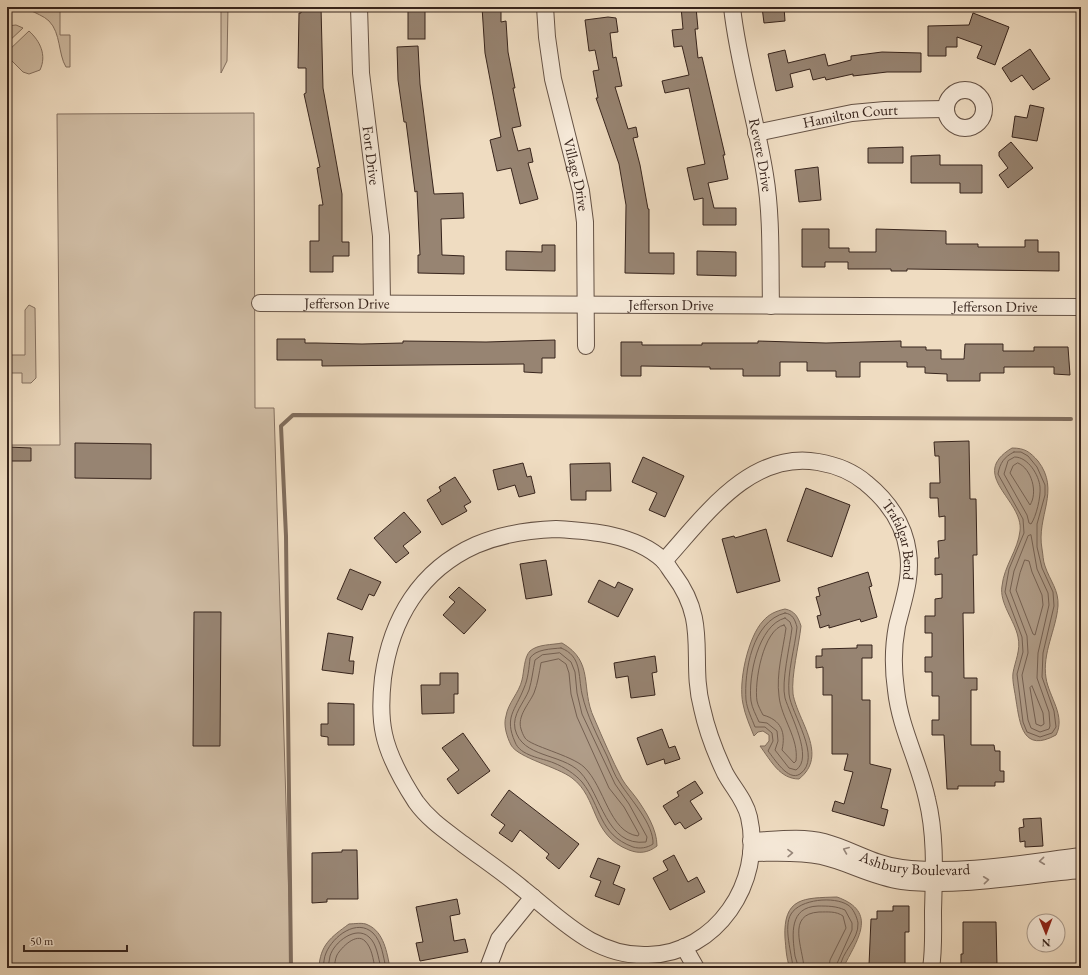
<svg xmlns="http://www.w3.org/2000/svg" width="1088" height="975" font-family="'EB Garamond',serif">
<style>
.green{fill:#d0bda5;stroke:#847060}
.water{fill:#b09d89;stroke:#806d5d}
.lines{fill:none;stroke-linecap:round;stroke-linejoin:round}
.shore{stroke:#746052;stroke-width:1}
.stream{stroke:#806d5d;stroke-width:4}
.building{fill:#978472;stroke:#37241c}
.minor-casing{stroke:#655245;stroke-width:18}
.minor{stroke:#f5e8d7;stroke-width:16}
.oneway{stroke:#96867a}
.labels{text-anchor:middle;stroke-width:4;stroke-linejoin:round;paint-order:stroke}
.street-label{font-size:15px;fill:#37241c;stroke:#f5e8d7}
</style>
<rect width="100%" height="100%" fill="#efdcc1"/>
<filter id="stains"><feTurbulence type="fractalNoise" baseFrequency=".005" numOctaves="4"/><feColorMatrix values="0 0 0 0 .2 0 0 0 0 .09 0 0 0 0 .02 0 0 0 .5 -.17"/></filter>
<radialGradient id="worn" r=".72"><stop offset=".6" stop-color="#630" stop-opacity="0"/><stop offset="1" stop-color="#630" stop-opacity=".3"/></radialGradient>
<g class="green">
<path d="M29 7H60V35H70V67H66C58 54 61 33 49 21 44 16 35 13 30 10Z"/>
<path d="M221 7H228L227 61 221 73Z"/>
<path d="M16 25 23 28 7 43V26Z"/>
<path d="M29 31C40 41 47 55 40 70L29 74 23 72 7 56V52Z"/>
<path d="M254 113 255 408H274L291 968H7V445H60L57 114Z"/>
<path d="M29 305 35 308 36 378 31 383H22V373H7V355H25V310Z"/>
</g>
<g class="water">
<path d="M1012 448C1025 448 1030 452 1038 461 1061 491 1036 516 1042 549 1043 554 1043 561 1045 566 1050 581 1059 590 1058 606 1056 630 1042 653 1046 678 1049 697 1066 716 1056 735 1023 753 1020 725 1016 700 1015 692 1012 681 1013 673 1015 661 1021 650 1018 637 1015 621 999 603 1002 586 1004 566 1018 550 1020 531 1024 500 967 475 1012 448Z"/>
<path d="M785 609C795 611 798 617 801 626 799 645 791 676 793 694 798 722 829 755 799 779 780 779 771 761 760 746H765L769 741V735L763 731 758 732 754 736C750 726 745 715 743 704 738 682 748 637 763 621 769 614 776 611 785 609Z"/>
<path d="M562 643C595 662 580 688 594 718 603 739 612 760 622 779 626 786 632 792 637 799 646 812 657 829 657 846 648 853 639 854 629 850 590 835 599 798 572 778 558 767 518 758 511 745 507 737 503 725 506 716 508 703 519 693 522 680 524 672 524 657 530 651 538 644 552 645 562 643Z"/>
<path d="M837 897C879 912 857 940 843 968H790C786 958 786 948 785 938 783 897 804 898 837 897Z"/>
<path d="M349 924C354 924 363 922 368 925 384 932 387 953 390 968H319C320 945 331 937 349 924Z"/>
</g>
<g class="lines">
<g class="shore">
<path d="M1014 452H1021L1028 456 1037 467 1045 485V495L1037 524V547L1042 568 1053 592 1054 606 1043 653 1042 677 1054 711 1056 727 1052 733 1040 737 1027 732 1023 722 1017 674 1023 652 1022 637 1005 592 1009 569 1024 533 1023 519 998 474C1000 463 1004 457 1014 452Z"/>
<path d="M1015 457C1028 457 1039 475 1040 487 1041 497 1036 517 1031 524L1029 523 1027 515 1004 474 1008 461Z"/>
<path d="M1018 463C1032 469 1038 493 1030 505L1010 473 1013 466Z"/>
<path d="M1031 535 1037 569 1048 593 1049 605 1038 653 1037 678 1049 712 1050 726 1049 729 1040 732 1031 728 1028 720 1022 675 1028 653 1027 636 1010 591 1014 571 1028 536Z"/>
<path d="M1025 560 1029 561 1032 572 1042 595 1043 605 1035 635 1033 634 1016 590 1020 573Z"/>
<path d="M785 613C793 614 795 620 797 627 795 648 787 672 789 694 791 714 823 758 800 774 788 782 774 758 768 751L773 741 772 733 765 727H755C752 719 747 709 746 700 744 672 752 621 785 613Z"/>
<path d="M785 618 790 622 792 628C790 646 781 682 785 698 790 715 814 758 796 770L789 768 775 750 778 741 777 731 767 723 759 722C756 715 752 708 751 701 748 677 758 625 785 618Z"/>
<path d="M784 625 786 628C783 650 776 674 779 696 781 718 799 738 796 761L794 763 782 750C786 732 781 720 763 715 761 711 758 706 757 701 754 683 763 629 784 625Z"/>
<path d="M561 648C582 656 578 675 582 694 587 716 597 735 607 756 611 765 614 775 620 783 630 799 654 824 653 844 647 848 640 849 633 847 598 834 602 807 582 782 575 774 564 767 554 763 542 758 520 756 515 742 504 717 515 711 524 688 528 679 529 668 530 658 536 649 551 649 561 648Z"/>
<path d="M560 653 571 662 575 672 577 693 582 714 615 784 629 804 647 837 646 842C606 847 602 795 580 772 561 753 522 758 515 729 512 714 524 703 529 690 532 680 533 670 535 660L542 655Z"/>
<path d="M559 659 566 664 569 673 571 694 577 717 609 788 624 807 639 834 638 836C609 832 605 787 584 767 571 755 530 746 525 738 523 735 522 732 521 729 517 716 529 704 534 693 538 683 539 673 541 663Z"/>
<path d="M1032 686 1043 713 1044 724 1041 726 1036 724 1030 688Z"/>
<path d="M323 968C324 963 324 957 326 953 333 936 357 918 373 933 382 942 383 956 386 968"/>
<path d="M328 968C329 964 329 960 330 956 334 942 356 925 369 937 377 944 378 957 381 968"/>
<path d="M334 968C335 964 335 959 337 955 341 948 356 932 365 941 372 948 373 959 375 968"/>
<path d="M793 968C792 954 783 927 791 914 800 899 834 896 848 905 853 908 857 917 858 923 859 940 841 952 840 968"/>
<path d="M798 968C798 964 796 960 795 956 792 934 789 907 818 906 828 906 836 906 845 910L852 923V930L835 968"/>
<path d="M804 968C803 948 786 914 819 912 828 912 836 911 843 916L846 928 830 960 829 968"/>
</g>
<path class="stream" d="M291 968 286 536 281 426 293 415 1071 419"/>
</g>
<g class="building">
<path d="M301 7H321L323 88 342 194V242H349V256H333V272H310V241H319V205H323L317 168 320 167 304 94 306 93V68H298L299 13H301Z"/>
<path d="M482 7H501V22L506 21 508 52 515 88H513L521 126 512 128 518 151 530 148 533 162 528 163 538 199 520 204 511 168 497 171 490 140 501 137 485 53Z"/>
<path d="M681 7H696L698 29H695L698 58 702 57 725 155H723L728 179 708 183 714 208H736V225H703V198L694 200 687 168 705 164 689 88 665 93 662 81 689 75 682 46 674 47 672 30 683 29Z"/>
<path d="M762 7H784L785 21 764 23Z"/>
<rect x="408" y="9" width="17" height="30"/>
<path d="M973 13 1009 27 995 65 977 58 982 46 957 37V47H946V56H928V26L969 25Z"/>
<path d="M608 17 616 18 618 32 610 33 613 58 616 57 622 86 615 87 628 129 636 127 638 137 633 138 640 165 648 209H649V253H674V274L625 273 626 205 619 164 596 98H598L593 71 599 70 595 50 589 51 585 20Z"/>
<path d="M418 46 420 84 434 194 463 193 464 218 441 219 442 255 464 256V274L418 273V255H420L417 191 415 192 406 122H404L398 80 397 47Z"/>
<path d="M1030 49 1050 79 1033 90 1022 75 1011 82 1002 68Z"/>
<path d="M785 50 788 63 825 54 828 66 851 60V56L882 52 921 53V72H887L853 76V74L826 80 825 77 813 80 810 69 790 74 793 87 776 91 768 54Z"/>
<path d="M1030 105 1044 108 1037 141 1012 137 1015 116 1027 118Z"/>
<path d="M1011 142 1033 168 1008 188 999 175 1008 168 999 156V152Z"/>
<path d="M903 147V163H868V148Z"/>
<path d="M940 155V165H982V193H960V183H911V156Z"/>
<path d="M818 167 821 200 799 202 795 170Z"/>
<path d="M802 229H829V248H849V252H876V229L946 231V244H978V247H1025V240H1038V252H1059V271L907 269V271H891V269H848V262H825V267H802Z"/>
<path d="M542 245H555V271L506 270V251L542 252Z"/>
<path d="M697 251 736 252V276L697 275Z"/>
<path d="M277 339H305V343H316L362 344 403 343V341L486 342 555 340V358H542V373L524 372V364L322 366V360H277Z"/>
<path d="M758 341 826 343 901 341V347H926V350H941V359H964L965 344H1003V351H1034V347H1068L1070 375 1054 374V367H1004V373H980V381H947V374L925 373V367H907V362H860V377H836V371H807V362H780V376H743V369H710V367L641 366V376H621V342H642V345H702V343H758Z"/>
<path d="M969 441 970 499H976L977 555H973L974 613H963L964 678H977V690H971V745H994L995 751H1000V771H1004V782H995V786H958V789H947L944 735H932V720H939V696H932V672H925V657H932V633H925V616H935V599L942 598V574L935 575V558H939L938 541 945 540V516L939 517 938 498H930V483H940L939 456H935L934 442Z"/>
<path d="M75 443 151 444V479L75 478Z"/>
<path d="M7 447 31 448V461H7Z"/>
<path d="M643 457 684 476 665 517 649 510 657 493 632 482Z"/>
<path d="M523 463 527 477 531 476 535 493 519 497 515 485 498 490 493 470Z"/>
<path d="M610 463 611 491H586V500H571L570 464Z"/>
<path d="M455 477 471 502 464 506 467 511 442 525 427 500 441 491 439 487Z"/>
<path d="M806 488 850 505 832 557 787 541Z"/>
<path d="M404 512 421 532 403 546 409 553 396 563 374 538Z"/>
<path d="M766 529 780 581 737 593 722 539 734 536 735 538Z"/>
<path d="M546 560 552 595 526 599 520 564Z"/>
<path d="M350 569 381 582 374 596 369 594 362 610 337 599Z"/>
<path d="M868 572 872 586 869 587 877 617 861 622 860 619 829 628V625L820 628 817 616 821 615 816 597 820 596 818 588Z"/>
<path d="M599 580 615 588 618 582 633 589 618 617 588 602Z"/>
<path d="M459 587 486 610 464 634 443 615 455 602 449 597Z"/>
<path d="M194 612H221L220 746H193Z"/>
<path d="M328 633 353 637 349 661H354L353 674 322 670Z"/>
<path d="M857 645H872V658H862V700H870V764L891 769 881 808 888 810 884 826 832 811 835 801 844 804 853 772 844 770 848 754H832V695H823V667L816 668V656H822V649L857 648Z"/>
<path d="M655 656 657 672 652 673 655 695 631 698 628 676 616 678 614 663Z"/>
<path d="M440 673H458V694H454V713L422 714 421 685H440Z"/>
<path d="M328 703 354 704V745H328V737L321 736V724H328Z"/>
<path d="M662 729 669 748 675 746 680 759 665 764 664 759 647 765 637 738Z"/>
<path d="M463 733 490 771 458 794 447 779 459 770 442 748Z"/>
<path d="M695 781 703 793 690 801 702 819 685 829 680 822 675 825 663 806 679 796 677 792Z"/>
<path d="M509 790 579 844 559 869 546 858 549 854 520 830 512 842 499 833 505 825 491 815Z"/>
<path d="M1041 818 1043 846 1025 847V841L1020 842 1019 828 1024 827 1023 819Z"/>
<path d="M342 850H357L358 899H327V902L312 903V853L342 852Z"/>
<path d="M674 855 688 882 697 877 705 892 670 910 653 878 668 870 663 861Z"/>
<path d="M598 858 620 866 613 884 625 889 619 905 595 896 601 881 590 877Z"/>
<path d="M457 899 460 914 450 916 454 941 465 939 468 952 420 961 416 943 423 942 416 907Z"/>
<path d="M893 906H909V932H905V964L869 965 871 919H877V911H893Z"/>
<path d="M963 922H996L997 965H991V968H961V954H963Z"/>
</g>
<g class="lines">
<defs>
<g id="minor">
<path id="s1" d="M359 7 361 73 381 236 382 303"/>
<path id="s2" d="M545 7 547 37 553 79 581 191 585 222 586 346"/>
<path id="s3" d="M732 7C738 64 756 118 765 175 772 217 770 262 771 306"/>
<circle cx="965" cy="109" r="19"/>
<path id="s4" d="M756 133 852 113 885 110 946 109"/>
<path id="s5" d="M260 303 1081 307"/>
<path d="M556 529C591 531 635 534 663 560 667 564 670 570 674 575 710 623 689 659 702 708 707 731 715 752 725 773 733 788 745 800 749 817 764 882 716 954 648 955 595 957 562 920 523 889 504 873 483 859 463 844 446 831 429 820 416 802 403 782 389 758 384 734 380 716 381 696 383 678 391 619 420 570 476 545 502 534 528 530 556 529Z"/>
<path id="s6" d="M664 561C704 517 750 450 818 462 836 465 852 471 866 483 888 501 904 523 908 552 912 578 903 601 897 626 893 647 893 669 896 690 900 728 919 762 927 799 936 835 934 874 933 911 933 930 934 950 931 968"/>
<path id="s7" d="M751 841C775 840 801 836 824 842 851 849 874 865 902 868 959 875 1024 863 1081 856"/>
<path d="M751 853C774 853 798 851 821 856 849 862 872 877 902 881 961 888 1022 875 1081 870"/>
<path d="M684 947 696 968"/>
<path d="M488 968 499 939 533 897"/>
</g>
</defs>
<use href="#minor" class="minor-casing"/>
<use href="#minor" class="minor"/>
</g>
<defs><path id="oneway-chevron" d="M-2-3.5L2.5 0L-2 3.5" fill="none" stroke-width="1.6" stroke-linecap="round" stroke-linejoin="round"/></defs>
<g class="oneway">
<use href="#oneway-chevron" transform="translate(846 850) rotate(-158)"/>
<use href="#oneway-chevron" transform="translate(790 853) rotate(-1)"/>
<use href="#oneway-chevron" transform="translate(1042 861) rotate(174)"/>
<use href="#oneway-chevron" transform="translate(986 880) rotate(-6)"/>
</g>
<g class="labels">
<g class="street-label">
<text dy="5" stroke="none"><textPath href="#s4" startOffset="96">Hamilton Court</textPath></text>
<text dy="5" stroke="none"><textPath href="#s1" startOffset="149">Fort Drive</textPath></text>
<text dy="5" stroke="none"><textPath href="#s3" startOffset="151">Revere Drive</textPath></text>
<text dy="5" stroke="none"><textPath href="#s2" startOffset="171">Village Drive</textPath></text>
<text dy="5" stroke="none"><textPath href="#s5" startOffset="87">Jefferson Drive</textPath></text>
<text dy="5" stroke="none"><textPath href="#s5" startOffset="411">Jefferson Drive</textPath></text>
<text dy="5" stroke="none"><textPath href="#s5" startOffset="735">Jefferson Drive</textPath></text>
<text dy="5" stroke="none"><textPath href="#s6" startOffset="314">Trafalgar Bend</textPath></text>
<text dy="5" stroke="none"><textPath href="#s7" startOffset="168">Ashbury Boulevard</textPath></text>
</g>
</g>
<rect width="1088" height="975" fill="none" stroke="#efdcc1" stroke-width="24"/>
<rect x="8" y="8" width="1072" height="959" fill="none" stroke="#37241c" stroke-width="2"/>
<rect x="12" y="12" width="1064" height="951" fill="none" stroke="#37241c"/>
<g transform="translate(1046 933) rotate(179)"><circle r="19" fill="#f5e8d7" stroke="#a99a8c"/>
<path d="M0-3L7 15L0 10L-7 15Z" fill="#8f2418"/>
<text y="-6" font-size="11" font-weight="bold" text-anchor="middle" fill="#37241c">N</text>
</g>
<path d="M24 945v6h103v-6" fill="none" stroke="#37241c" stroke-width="2"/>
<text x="30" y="945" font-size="12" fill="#37241c" stroke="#f5e8d7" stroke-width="3" paint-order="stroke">50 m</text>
<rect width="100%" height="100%" filter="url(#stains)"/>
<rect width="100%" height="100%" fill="url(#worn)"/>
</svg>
